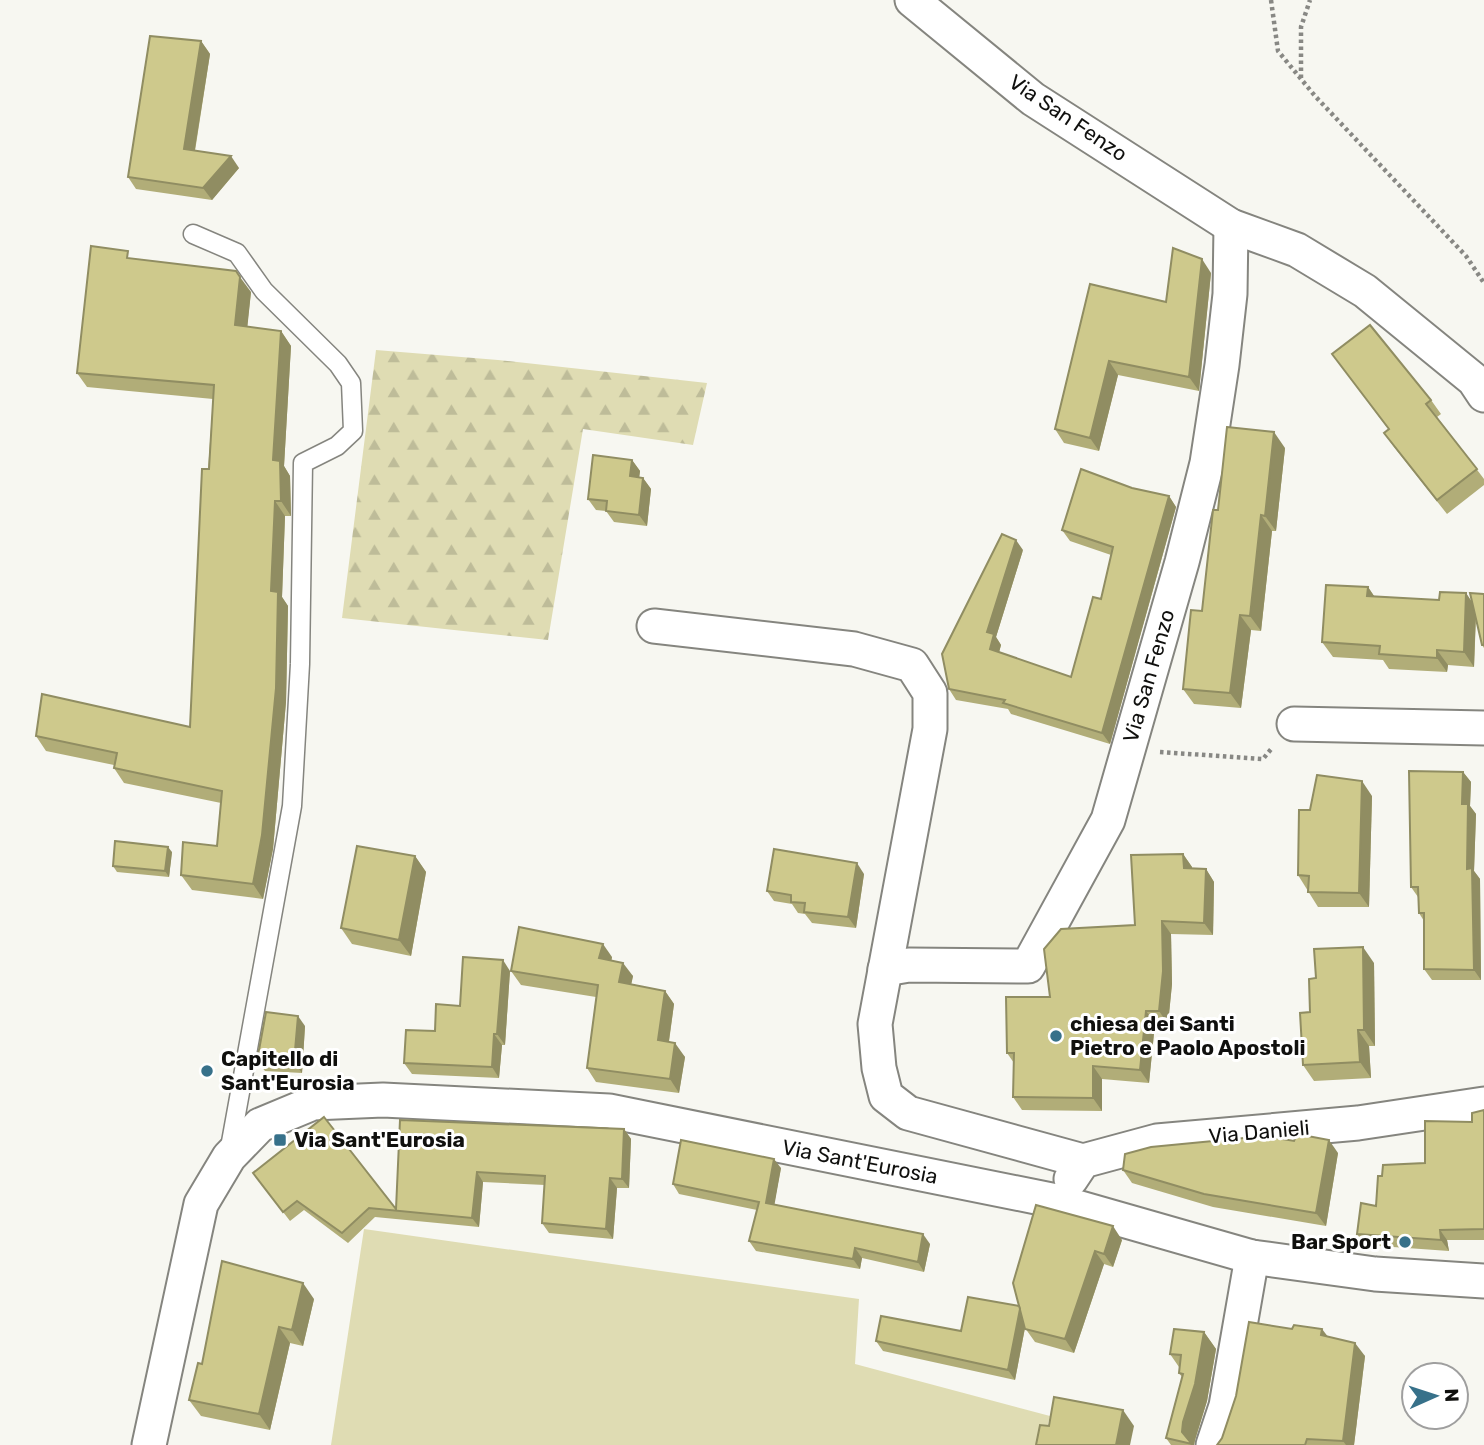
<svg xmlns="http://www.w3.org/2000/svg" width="1484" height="1445" font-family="Rubik,sans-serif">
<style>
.forest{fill:url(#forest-firs)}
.garden{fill:#dfdcb3}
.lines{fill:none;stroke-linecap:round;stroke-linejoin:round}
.lane-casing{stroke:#85857f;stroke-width:21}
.street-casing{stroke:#85857f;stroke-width:37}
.path{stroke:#888884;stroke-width:4.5;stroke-dasharray:3.5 3.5;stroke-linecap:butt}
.lane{stroke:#fff;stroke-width:18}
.street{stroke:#fff;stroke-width:33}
.wall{fill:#b1ad78}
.shaded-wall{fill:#908d62}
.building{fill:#cec98c;stroke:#908d62;stroke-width:2}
.poi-dot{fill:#37718a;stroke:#fff;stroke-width:2.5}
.labels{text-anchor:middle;stroke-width:6;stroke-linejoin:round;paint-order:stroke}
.street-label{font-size:21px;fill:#10100e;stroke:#fff}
.poi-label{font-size:21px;font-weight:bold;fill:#10100e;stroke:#fff;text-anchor:start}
</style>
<defs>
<pattern id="forest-firs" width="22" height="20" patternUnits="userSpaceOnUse" patternTransform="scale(1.75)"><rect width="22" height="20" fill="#dfdcb3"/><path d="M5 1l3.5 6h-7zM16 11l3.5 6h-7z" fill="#bebc99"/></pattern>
</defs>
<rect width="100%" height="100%" fill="#f7f7f1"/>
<path class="forest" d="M376 350 498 360 707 383 693 445 583 429 548 640 342 618Z"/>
<path class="garden" d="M364 1229 859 1299 855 1364 1050 1416 1043 1445H331Z"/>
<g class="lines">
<defs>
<path id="lane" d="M193 234 237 253 264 291 338 364 351 383 353 431 337 446 303 463 300 664 292 806 229 1153"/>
<g id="street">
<path d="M912 0 1033 99 1231 226 1297 250 1365 291 1474 380 1484 395"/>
<path d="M654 626 854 649 912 665 930 693V729L875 1024 879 1068 886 1096 908 1113 1083 1161"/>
<path d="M1294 724 1484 728"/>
<path d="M885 969 909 965 1028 966 1108 820 1182 562 1207 463 1222 365 1230 294 1231 226"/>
<path d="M1071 1179 1083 1161 1157 1141 1358 1123 1484 1104"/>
<path d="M149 1445 201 1204 229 1157 260 1125 313 1103 383 1100 609 1111 1056 1201 1252 1257 1375 1274 1484 1281"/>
<path d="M1213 1445 1226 1406 1252 1257"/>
</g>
</defs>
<use href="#lane" class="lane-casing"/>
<use href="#street" class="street-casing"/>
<g class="path">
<path d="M1271 0 1278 51 1315 96 1466 256 1484 283"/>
<path d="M1301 78V27L1310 0"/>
<path d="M1160 752 1263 759 1272 748"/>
</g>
<use href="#lane" class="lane"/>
<use href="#street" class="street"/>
</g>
<g class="wall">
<path d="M201 41 210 54 195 151 239 168 212 200 136 189 128 177Z"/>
<path d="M133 259 251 292 247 327 281 331 291 346 284 466 290 476 291 516H285L282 597 288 606 286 702 273 849 263 899 192 890 181 875 217 846 221 803 124 783 114 768V765L46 751 36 736 190 727 213 399 87 387 77 373Z"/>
<path d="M1211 273 1199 391 1118 375 1099 451 1064 443 1055 429 1090 284 1166 302Z"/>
<path d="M1332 354 1431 400 1441 414 1437 417 1484 479V485L1447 514 1394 447 1384 433 1389 430Z"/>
<path d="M1285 448 1276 531H1272L1261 631 1251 630 1241 708 1194 704 1183 689 1202 611 1218 510Z"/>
<path d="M632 460 640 471 639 477 643 478 651 489 647 526 614 522 606 511 596 510 588 499Z"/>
<path d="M1132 488 1169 496 1176 507 1110 744 1011 714 1008 709 956 700 949 689 1023 550 996 637 1001 645 999 652 1071 677 1101 599 1111 555 1070 541 1062 530Z"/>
<path d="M1368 587 1374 596 1439 600 1466 593 1472 603 1484 594V648L1482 645 1476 618 1474 667 1448 665 1447 672 1389 669 1383 660 1333 657 1322 642Z"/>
<path d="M1463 772 1471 782 1470 806 1476 814 1474 871 1480 879 1481 980H1432L1424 969V921L1419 913 1418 897 1411 887Z"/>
<path d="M1372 796 1369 907H1318L1298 875Z"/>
<path d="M172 852 169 877 117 872 113 866Z"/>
<path d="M1183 854 1192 867V869H1206L1214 882 1213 935 1171 934 1172 984 1168 1024 1155 1023 1149 1083 1102 1079V1111L1022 1110 1013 1097 1014 1063 1007 1053 1050 997 1135 925Z"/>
<path d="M415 856 426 872 411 956 352 944 341 928Z"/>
<path d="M864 874 856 928 812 923 805 914 798 913 792 904 774 901 767 891Z"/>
<path d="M612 957 611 961 633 976 631 984 665 991 674 1004 669 1042 685 1057 679 1093 596 1082 587 1068 596 997 521 985 511 971Z"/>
<path d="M1374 963 1375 1046H1369L1371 1078 1314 1081 1303 1065 1316 978Z"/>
<path d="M510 971 505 1045H502L499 1078 412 1074 404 1063 460 1006Z"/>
<path d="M305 1026 302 1073 265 1071 257 1061Z"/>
<path d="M1484 1110V1240H1447L1449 1251 1365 1245 1357 1234 1376 1206 1382 1176 1425 1163 1472 1122Z"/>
<path d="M400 1120 624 1129 631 1139 629 1188H617L613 1239 549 1233 542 1223 545 1185 483 1182 479 1227 375 1217 348 1243 304 1210 290 1221 253 1173 396 1209Z"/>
<path d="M1338 1153 1326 1226 1213 1207 1132 1183 1123 1170Z"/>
<path d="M781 1168 774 1204 930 1244 924 1272 862 1258 860 1269 756 1251 749 1241 757 1210 679 1194 673 1184Z"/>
<path d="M1122 1240 1113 1267 1104 1264 1074 1353 1035 1342 1025 1328 1015 1380 883 1351 876 1341 961 1331 1019 1306 1013 1283Z"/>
<path d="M314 1299 303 1346 290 1343 270 1430 201 1416 189 1400 202 1364Z"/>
<path d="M1204 1332 1216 1349 1207 1401 1195 1440 1194 1445H1171L1166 1438 1182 1377 1179 1373V1367L1170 1354Z"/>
<path d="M1328 1337 1365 1356 1354 1445H1217Z"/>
</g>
<g class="shaded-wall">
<path d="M201 41 210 54 193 161 184 149Z"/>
<path d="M231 156 239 168 212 200 203 188Z"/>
<path d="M1202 259 1211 273 1199 391 1189 377Z"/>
<path d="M240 277 251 292 246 340 235 325Z"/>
<path d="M281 331 291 346 284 466 290 476 291 516 281 501 273 460Z"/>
<path d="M1109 361 1118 375 1099 451 1090 438Z"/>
<path d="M1274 432 1285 448 1276 531 1265 516Z"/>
<path d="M632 460 640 471 638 487 630 476Z"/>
<path d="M643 478 651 489 647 526 639 515Z"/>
<path d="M1169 496 1176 507 1110 744 1102 733Z"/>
<path d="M275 501 285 516 282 597 288 606 286 702 273 849 263 899 253 884 271 591Z"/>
<path d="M1261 515 1272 531 1261 631 1250 616Z"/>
<path d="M1016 540 1023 550 996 637 1001 645 997 660 990 649 987 632Z"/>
<path d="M1368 587 1378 602 1367 596Z"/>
<path d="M1466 593 1476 608 1474 667 1464 652Z"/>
<path d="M1240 615 1251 630 1241 708 1230 693Z"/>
<path d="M1437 650 1448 665 1447 672 1437 658Z"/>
<path d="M1463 772 1471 782 1470 806 1476 814 1474 871 1480 879 1481 980 1474 970 1462 804Z"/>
<path d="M1362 781 1372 796 1369 907 1359 893Z"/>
<path d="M168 847 172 852 169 877 165 871Z"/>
<path d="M1183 854 1192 867 1193 881 1184 868Z"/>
<path d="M415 856 426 872 411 956 399 940Z"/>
<path d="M857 863 864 874 856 928 848 917Z"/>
<path d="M1206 869 1214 882 1213 935 1204 923Z"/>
<path d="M1162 921 1171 934 1172 984 1168 1024 1159 1011Z"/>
<path d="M603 944 612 957 609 972 599 958Z"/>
<path d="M1363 947 1374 963 1375 1046 1364 1030Z"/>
<path d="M503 960 510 971 505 1045 497 1034Z"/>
<path d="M623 963 633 976 629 995 619 982Z"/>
<path d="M665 991 674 1004 667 1054 658 1040Z"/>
<path d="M1146 1011 1155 1023 1149 1083 1140 1070Z"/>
<path d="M298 1016 305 1026 302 1073 294 1062Z"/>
<path d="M1358 1030 1369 1046 1371 1078 1360 1062Z"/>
<path d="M494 1034 502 1045 499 1078 492 1067Z"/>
<path d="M675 1043 685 1057 679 1093 670 1079Z"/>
<path d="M1093 1066 1102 1079V1111L1093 1098Z"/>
<path d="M624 1129 631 1139 629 1188 622 1179Z"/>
<path d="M1329 1140 1338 1153 1326 1226 1316 1213Z"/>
<path d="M774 1159 781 1168 773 1213 766 1203Z"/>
<path d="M477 1172 483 1182 479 1227 472 1218Z"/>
<path d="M610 1178 617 1188 613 1239 606 1229Z"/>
<path d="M1113 1226 1122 1240 1113 1267 1104 1254Z"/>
<path d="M1440 1230 1447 1240 1449 1251 1441 1240Z"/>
<path d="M923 1234 930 1244 924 1272 918 1262Z"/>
<path d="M855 1248 862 1258 860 1269 853 1259Z"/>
<path d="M1095 1251 1104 1264 1074 1353 1065 1339Z"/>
<path d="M303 1283 314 1299 303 1346 292 1330Z"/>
<path d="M1020 1307 1027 1317 1015 1380 1008 1370Z"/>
<path d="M279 1327 290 1343 270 1430 259 1414Z"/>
<path d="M1322 1329 1332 1342 1321 1335Z"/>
<path d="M1204 1332 1216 1349 1207 1401 1195 1440 1194 1445H1192L1182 1432 1183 1422Z"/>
<path d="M1355 1343 1365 1356 1354 1445H1346L1343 1441Z"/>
<path d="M1123 1410 1134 1426 1130 1445H1116Z"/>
</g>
<g class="building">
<path d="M150 36 201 41 184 149 231 156 203 188 128 177Z"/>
<path d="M91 246 128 251 127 258 236 271 240 277 235 325 281 331 273 460 280 461 281 501H275L271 591 278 592 276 688 262 835 253 884 181 875 183 842 217 846 222 791 114 768 117 753 36 736 42 694 190 727 202 469H209L214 385 77 373Z"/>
<path d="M1173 248 1202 259 1189 377 1109 361 1090 438 1055 429 1090 284 1166 302Z"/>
<path d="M1370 325 1431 400 1426 404 1477 469 1437 500 1384 433 1389 429 1332 354Z"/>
<path d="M1227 427 1274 432 1265 516 1261 515 1250 616 1240 615 1230 693 1183 689 1191 610 1202 611 1213 510H1218Z"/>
<path d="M593 455 632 460 630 476 643 478 639 515 606 511 607 501 588 499Z"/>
<path d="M1081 469 1132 488 1169 496 1102 733 1003 703 1005 700 949 689 942 654 1002 534 1016 540 987 632 994 634 990 649 1071 677 1093 597 1101 599 1113 547 1062 530Z"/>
<path d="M1326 585 1368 587 1367 596 1439 600 1440 592 1466 593 1464 652 1437 650V658L1379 654 1380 646 1322 642Z"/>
<path d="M1470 593 1484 594V645H1482Z"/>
<path d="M1409 771 1463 772 1462 804H1468L1467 869 1472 868 1474 970 1424 969V913H1419L1418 887H1411Z"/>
<path d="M1317 775 1362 781 1359 893 1308 892 1309 876 1298 875 1299 810H1310Z"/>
<path d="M115 841 168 847 165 871 113 866Z"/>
<path d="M357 846 415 856 399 940 341 928Z"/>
<path d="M774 849 857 863 848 917 804 912 805 903 791 902V895L767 891Z"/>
<path d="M1183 854 1184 868 1206 869 1204 923 1162 921 1163 971 1159 1011H1146L1140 1070 1093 1066V1098L1013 1097 1014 1053H1007L1006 997H1050L1044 949 1061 929 1135 925 1131 855Z"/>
<path d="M519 927 603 944 599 958 623 963 619 982 665 991 658 1040 675 1043 670 1079 587 1068 598 985 511 971Z"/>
<path d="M1363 947 1364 1030H1358L1360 1062 1303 1065 1300 1013 1310 1012 1309 979 1316 978 1314 949Z"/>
<path d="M463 957 503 960 497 1034H494L492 1067 404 1063 406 1030 435 1031 436 1004 460 1006Z"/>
<path d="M266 1012 298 1016 294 1062 257 1061Z"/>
<path d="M1484 1110V1229L1440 1230 1441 1240 1357 1234 1361 1203 1376 1206 1378 1176H1382L1383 1165 1425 1163V1121L1472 1122V1113Z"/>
<path d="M324 1117 396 1209 400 1120 624 1129 622 1179 610 1178 606 1229 542 1223 545 1176 477 1172 472 1218 369 1208 342 1233 297 1201 283 1212 253 1173Z"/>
<path d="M1297 1134 1329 1140 1316 1213 1204 1194 1123 1170 1125 1154 1151 1147 1265 1136 1294 1141Z"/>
<path d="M681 1140 774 1159 766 1203 923 1234 918 1262 855 1248 853 1259 749 1241 759 1202 673 1184Z"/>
<path d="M1036 1205 1113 1226 1104 1254 1095 1251 1065 1339 1025 1329 1013 1283Z"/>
<path d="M222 1261 303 1283 292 1330 279 1327 259 1414 189 1400 198 1363 202 1364Z"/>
<path d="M968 1297 1019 1306 1020 1309 1008 1370 876 1341 881 1316 961 1331Z"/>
<path d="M1249 1322 1292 1329 1294 1325 1322 1329 1321 1335 1355 1343 1343 1441 1307 1439 1305 1445H1217L1222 1438 1236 1396Z"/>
<path d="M1174 1329 1204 1332 1195 1384 1183 1422 1182 1432 1192 1444 1166 1438 1183 1374 1179 1373 1181 1355 1170 1354Z"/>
<path d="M1054 1397 1123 1410 1116 1445H1036L1040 1425 1049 1426Z"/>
</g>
<g class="poi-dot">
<circle cx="1056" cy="1036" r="7"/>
<circle cx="207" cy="1071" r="7"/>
<rect x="273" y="1133" width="14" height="14" rx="3.5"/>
<circle cx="1405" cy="1242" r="7"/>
</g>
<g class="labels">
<g class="street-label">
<text transform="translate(1068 118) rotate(34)" y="7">Via San Fenzo</text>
<text transform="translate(1149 676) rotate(-74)" y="7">Via San Fenzo</text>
<text transform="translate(1259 1132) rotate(-5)" y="7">Via Danieli</text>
<text transform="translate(860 1162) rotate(11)" y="7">Via Sant'Eurosia</text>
</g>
<g class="poi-label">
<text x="1070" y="1031">chiesa dei Santi<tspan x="1070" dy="24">Pietro e Paolo Apostoli</tspan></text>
<text x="221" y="1066">Capitello di<tspan x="221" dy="24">Sant'Eurosia</tspan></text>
<text x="294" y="1147">Via Sant'Eurosia</text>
<text x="1391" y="1249" text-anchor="end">Bar Sport</text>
</g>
</g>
<g transform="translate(1435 1396) rotate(87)"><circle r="33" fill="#ffffff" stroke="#9f9f9f" stroke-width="2"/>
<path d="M0-5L12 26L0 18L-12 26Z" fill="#37718a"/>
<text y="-10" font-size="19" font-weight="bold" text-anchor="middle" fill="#10100e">N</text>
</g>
</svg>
